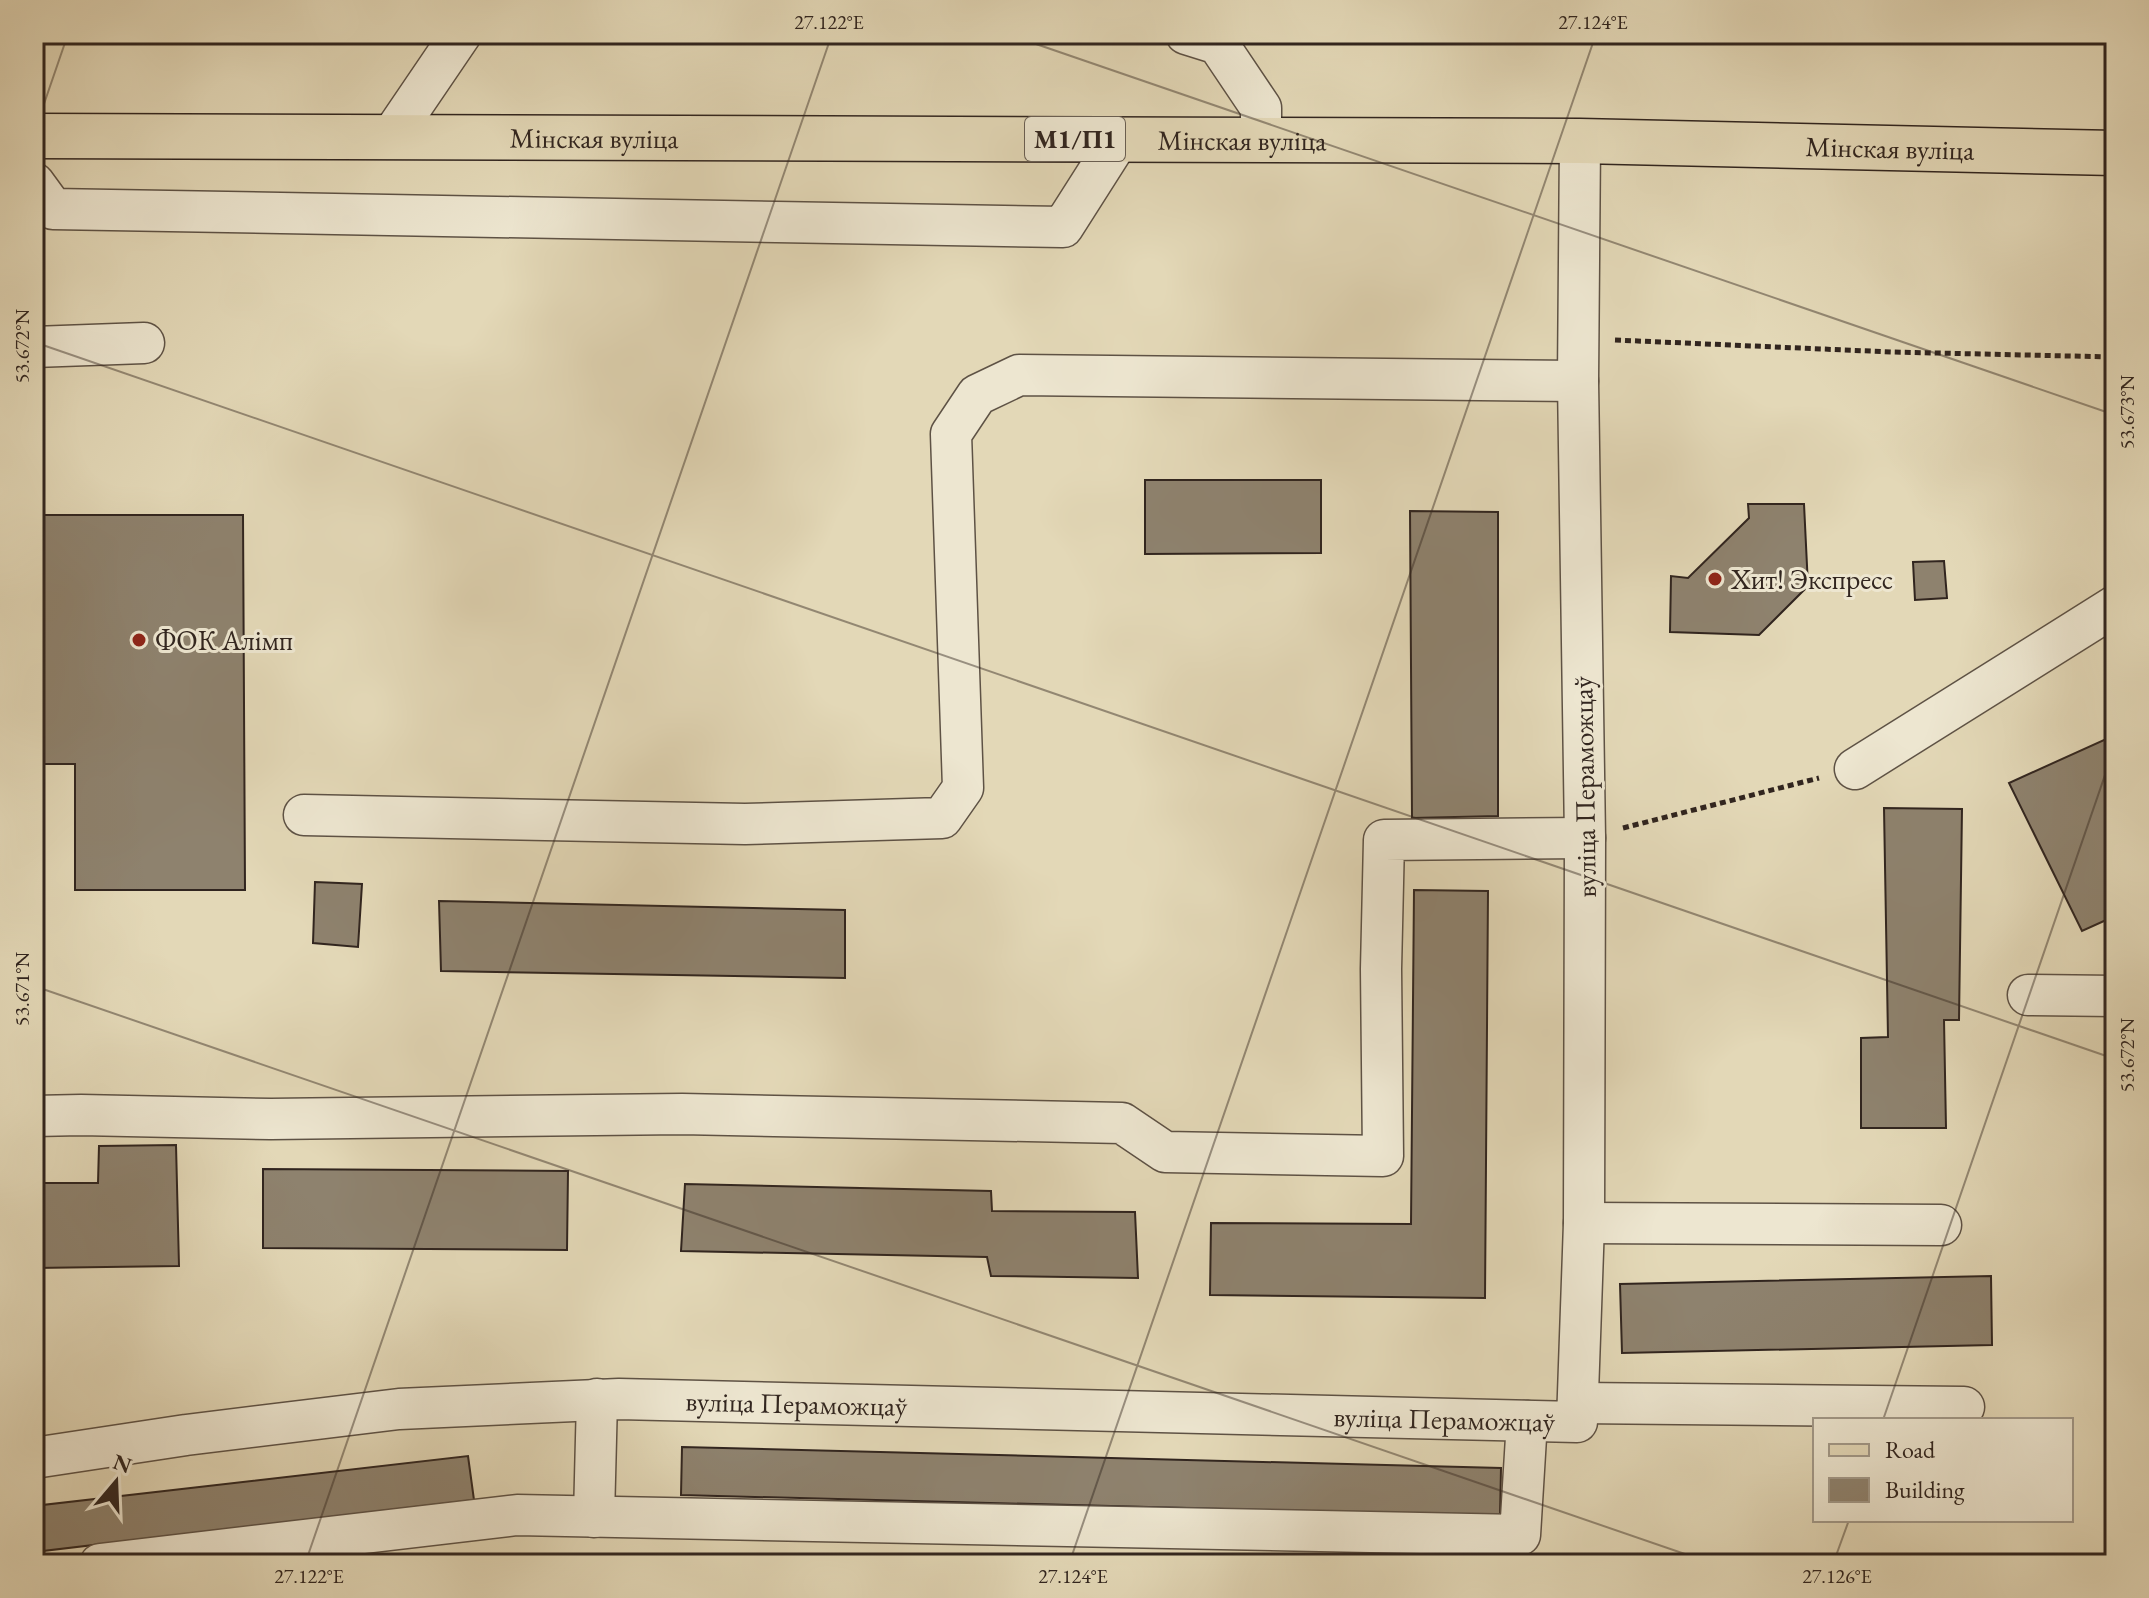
<svg xmlns="http://www.w3.org/2000/svg" width="2149" height="1598" font-family="'EB Garamond',serif">
<style>
.green{fill:#c5ba9d;stroke:#7b705e;stroke-width:2}
.building{fill:#8e826e;stroke:#31251f;stroke-width:2}
.lines{fill:none;stroke-linecap:round;stroke-linejoin:round}
.minor-casing{stroke:#5e5245;stroke-width:43}
.major-casing{stroke:#31251f;stroke-width:47}
.path{stroke:#31251f;stroke-width:5;stroke-dasharray:6 4;stroke-linecap:butt}
.minor{stroke:#ede6d0;stroke-width:40}
.major{stroke:#e3d8b7;stroke-width:44}
.ticks{fill:none;stroke:#31251f;stroke-width:2;stroke-opacity:0.45}
.poi-dot{fill:#8f2418;stroke:#ede6d0;stroke-width:3}
.labels{text-anchor:middle;stroke-width:6;stroke-linejoin:round;paint-order:stroke}
.shield{fill:#ede6d0;stroke:#695f54;stroke-width:2}
.shield-label{font-size:26px;font-weight:bold;fill:#31251f}
.street-label{font-size:28px;fill:#31251f;stroke:#ede6d0}
.poi-label{font-size:28px;fill:#31251f;stroke:#ede6d0;text-anchor:start}
.neatline{fill:none;stroke:#31251f;stroke-width:3}
.ticks-label{font-size:20px;text-anchor:middle;fill:#31251f}
</style>
<rect width="100%" height="100%" fill="#e3d8b7"/>
<filter id="stains"><feTurbulence type="fractalNoise" baseFrequency=".0025" numOctaves="4"/><feColorMatrix values="0 0 0 0 .2 0 0 0 0 .09 0 0 0 0 .02 0 0 0 .5 -.17"/></filter>
<radialGradient id="worn" r=".72"><stop offset=".6" stop-color="#630" stop-opacity="0"/><stop offset="1" stop-color="#630" stop-opacity=".3"/></radialGradient>
<path class="green" d="M961 1555 1101 1564H607V1558Z"/>
<g class="building">
<path d="M1145 480H1321V553L1145 554Z"/>
<path d="M1748 504H1804L1808 586 1759 635 1670 632 1671 576 1688 578 1749 518Z"/>
<path d="M1410 511 1498 512V816L1412 818Z"/>
<path d="M34 515H243L245 890H75V764H34Z"/>
<path d="M1944 561 1947 598 1915 600 1913 562Z"/>
<path d="M2115 735V916L2082 931 2009 783Z"/>
<path d="M1884 808 1962 809 1959 1020H1944L1946 1128H1861V1038L1888 1037Z"/>
<path d="M315 882 362 884 358 947 313 943Z"/>
<path d="M1414 890 1488 891 1485 1298 1210 1295 1211 1223 1411 1224Z"/>
<path d="M439 901 845 910V978L441 971Z"/>
<path d="M176 1145 179 1266 34 1268V1183H98L99 1146Z"/>
<path d="M263 1169 568 1171 567 1250 263 1248Z"/>
<path d="M685 1184 991 1191 992 1211 1135 1212 1138 1278 991 1276 987 1257 681 1251Z"/>
<path d="M1991 1276 1992 1345 1622 1353 1620 1284Z"/>
<path d="M682 1447 1501 1468 1500 1516 681 1495Z"/>
<path d="M468 1456 474 1500 34 1552V1506Z"/>
</g>
<g class="lines">
<defs>
<g id="minor">
<path d="M1186 34 1218 44 1261 108V140"/>
<path d="M391 137 461 34"/>
<path d="M34 183 53 209 1063 227 1119 139"/>
<path d="M34 347 144 343"/>
<path d="M1855 769 2115 606"/>
<path d="M304 815 745 824 942 818 963 788 951 434 977 395 1019 375 1578 381"/>
<path d="M2028 995 2115 996"/>
<path d="M34 1116 81 1115 271 1119 682 1114 1122 1123 1165 1152 1383 1156 1381 969 1384 840 1585 838"/>
<path d="M1584 1223 1941 1225"/>
<path d="M1578 1403 1964 1407"/>
<path id="s1" d="M34 1458 186 1435 399 1409 619 1399 1577 1422 1584 1223 1585 838 1578 381 1580 141"/>
<path d="M594 1517 597 1399"/>
<path d="M100 1564 517 1515 1520 1535 1527 1421"/>
</g>
<g id="major">
<path id="s2" d="M34 136 1580 141 2115 153"/>
</g>
</defs>
<use href="#minor" class="minor-casing"/>
<use href="#major" class="major-casing"/>
<g class="path">
<path d="M1615 340 1891 352 2115 357"/>
<path d="M1623 828 1819 778"/>
</g>
<use href="#minor" class="minor"/>
<use href="#major" class="major"/>
</g>
<path class="ticks" d="M1007 34 2115 415M34 133 68 34M34 342 2115 1059M34 986 1714 1564M1883 1420 2115 746M305 1564 832 34M1069 1564 1596 34M1833 1564 1849 1520"/>
<g class="poi-dot">
<circle cx="1715" cy="579" r="8"/>
<circle cx="139" cy="640" r="8"/>
</g>
<g class="labels">
<rect class="shield" x="1025" y="117" width="100" height="44" rx="6"/>
<g class="shield-label">
<text x="1075" y="148">М1/П1</text>
</g>
<g class="street-label">
<text dy="10" stroke="none"><textPath href="#s2" startOffset="560">Мінская вуліца</textPath></text>
<text dy="10" stroke="none"><textPath href="#s2" startOffset="1208">Мінская вуліца</textPath></text>
<text dy="10" stroke="none"><textPath href="#s2" startOffset="1856">Мінская вуліца</textPath></text>
<text transform="translate(1584 787) rotate(-91)" y="10">вуліца Пераможцаў</text>
<text dy="10" stroke="none"><textPath href="#s1" startOffset="766">вуліца Пераможцаў</textPath></text>
<text dy="10" stroke="none"><textPath href="#s1" startOffset="1414">вуліца Пераможцаў</textPath></text>
</g>
<g class="poi-label">
<text x="1731" y="589">Хит! Экспресс</text>
<text x="155" y="650">ФОК Алімп</text>
</g>
</g>
<rect width="2149" height="1598" fill="none" stroke="#e3d8b7" stroke-width="88"/>
<rect x="1813" y="1418" width="260" height="104" fill="#ede6d0" stroke="#a29989" stroke-width="2"/>
<rect x="1829" y="1444" width="40" height="12" fill="#e3d8b7" stroke="#a29989" stroke-width="2"/>
<text x="1885" y="1458" font-size="24" fill="#31251f">Road</text>
<rect x="1829" y="1478" width="40" height="24" fill="#8e826e" stroke="#a29989" stroke-width="2"/>
<text x="1885" y="1498" font-size="24" fill="#31251f">Building</text>
<g transform="translate(116 1482) rotate(19)" stroke="#ede6d0" stroke-width="6" paint-order="stroke">
<path d="M0-6L14 30L0 20L-14 30Z" fill="#31251f"/>
<text y="-12" font-size="22" font-weight="bold" text-anchor="middle" fill="#31251f">N</text>
</g>
<rect x="44" y="44" width="2061" height="1510" class="neatline"/>
<g class="ticks-label">
<text x="829" y="29">27.122°E</text>
<text x="1593" y="29">27.124°E</text>
<text transform="translate(22 346) rotate(-90)" y="7">53.672°N</text>
<text transform="translate(2127 412) rotate(-90)" y="7">53.673°N</text>
<text transform="translate(22 989) rotate(-90)" y="7">53.671°N</text>
<text transform="translate(2127 1055) rotate(-90)" y="7">53.672°N</text>
<text x="309" y="1583">27.122°E</text>
<text x="1073" y="1583">27.124°E</text>
<text x="1837" y="1583">27.126°E</text>
</g>
<rect width="100%" height="100%" filter="url(#stains)"/>
<rect width="100%" height="100%" fill="url(#worn)"/>
</svg>
